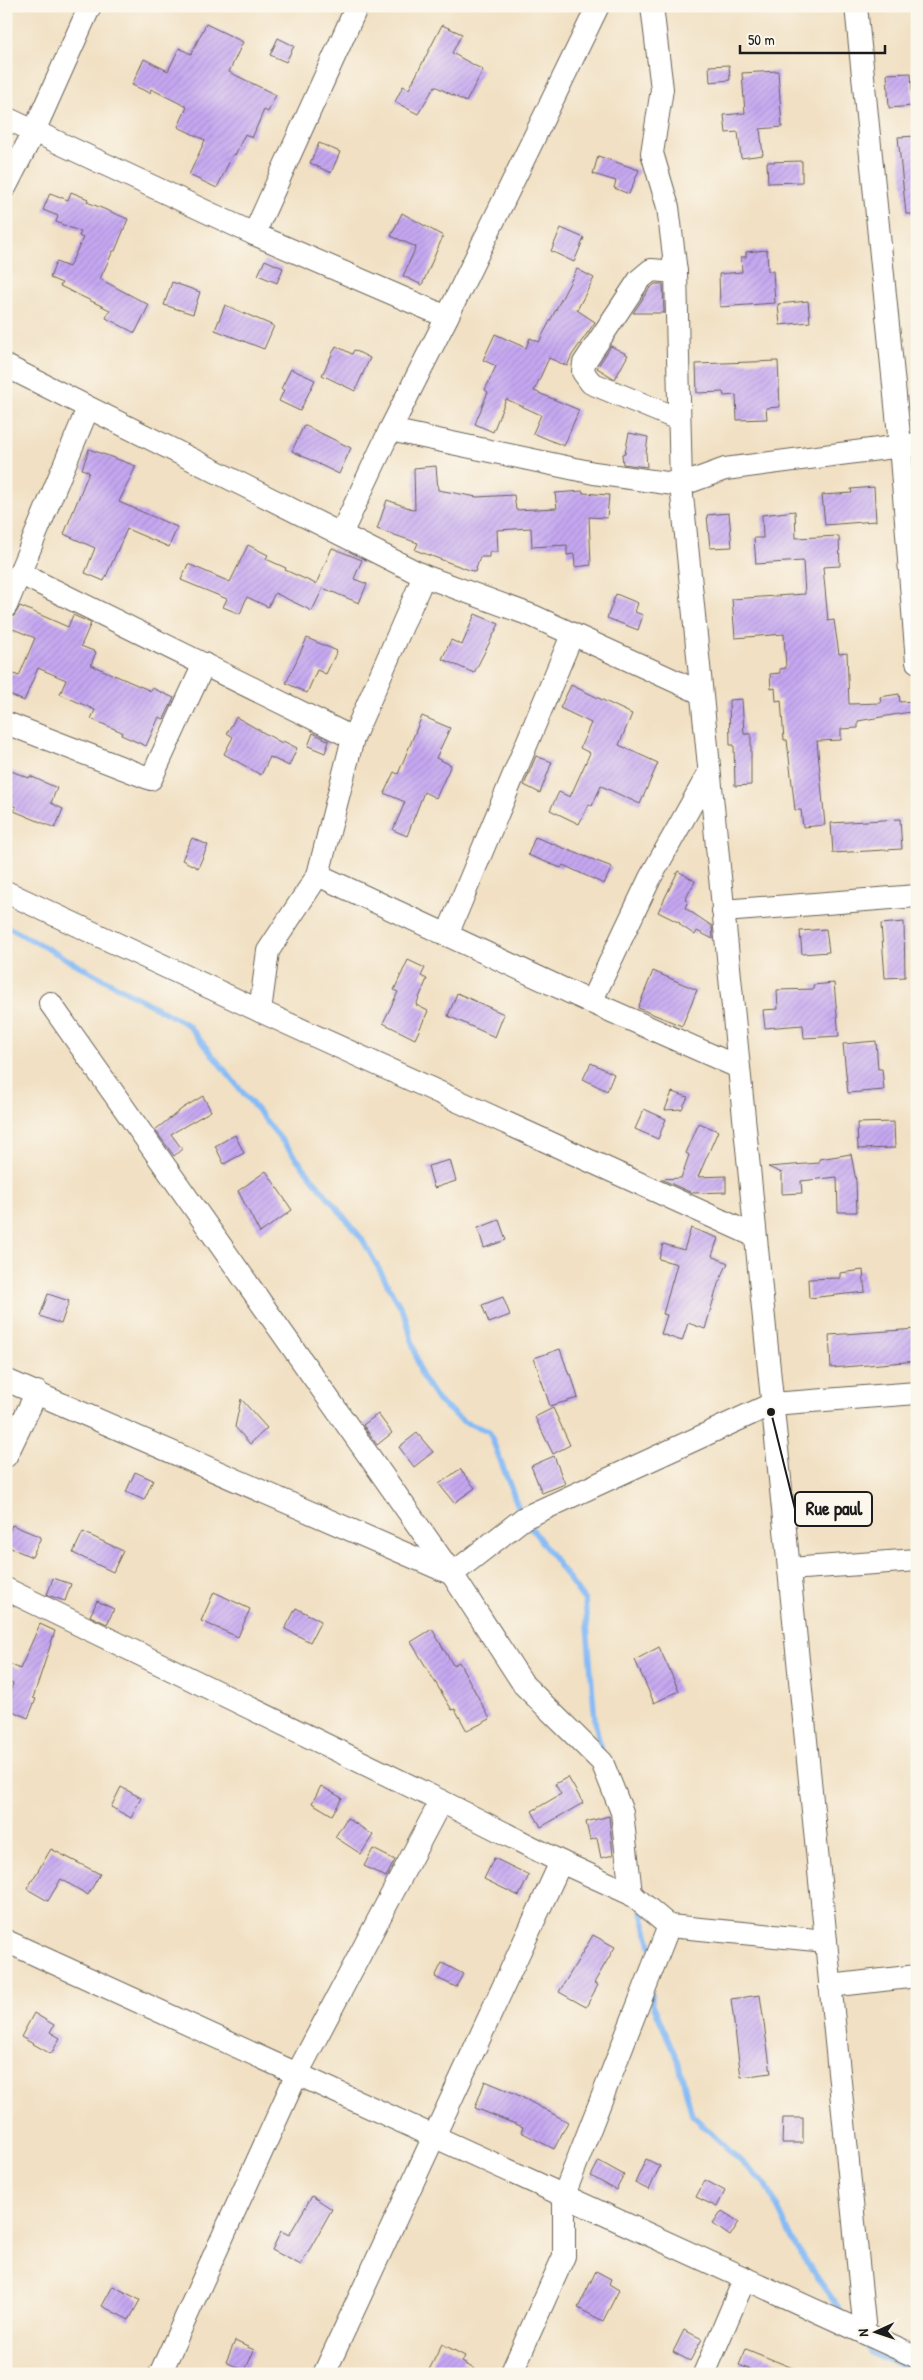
<svg xmlns="http://www.w3.org/2000/svg" width="923" height="2380" font-family="'Patrick Hand',sans-serif">
<style>
.lines{fill:none;stroke-linecap:round;stroke-linejoin:round}
.stream{stroke:#86bbf5;stroke-width:5.5}
.building{fill:url(#building-hatch)}
.minor-casing{stroke:#676156;stroke-width:24}
.minor{stroke:#fff;stroke-width:22}
.leader{fill:none;stroke:#1c1c1c;stroke-width:2}
.callout-dot{fill:#1c1c1c;stroke:#fbf7ec;stroke-width:2}
.callout{fill:#fbf7ec;stroke:#1c1c1c;stroke-width:2}
.callout-label{font-size:19px;text-anchor:middle;font-weight:bold;fill:#1c1c1c}
</style>
<defs>
<pattern id="building-hatch" width="6" height="6" patternUnits="userSpaceOnUse" patternTransform="scale(1.25)"><rect width="6" height="6" fill="#c5a7f1"/><path d="M-1 1l2-2M0 6l6-6M5 7l2-2" fill="none" stroke="#a98fce"/></pattern>
</defs>
<rect width="100%" height="100%" fill="#fbf7ec"/>
<filter id="ink" filterUnits="userSpaceOnUse"><feTurbulence type="fractalNoise" baseFrequency=".02" numOctaves="2"/><feDisplacementMap in="SourceGraphic" scale="10" xChannelSelector="R" yChannelSelector="G"/><feConvolveMatrix kernelMatrix="1 2 1 2 8 2 1 2 1" color-interpolation-filters="sRGB"/></filter>
<filter id="wash" filterUnits="userSpaceOnUse"><feTurbulence type="fractalNoise" baseFrequency=".0096" numOctaves="4" result="noise"/><feDisplacementMap in="SourceGraphic" scale="20" xChannelSelector="R" yChannelSelector="G"/><feGaussianBlur stdDeviation="1.12" result="paint"/><feColorMatrix in="noise" values="0 0 0 0 0 0 0 0 0 0 0 0 0 0 0 0 0 1.4 0 .05"/><feComposite in="paint" operator="in"/></filter>
<g filter="url(#wash)">
<rect width="100%" height="100%" fill="#f1e0c3"/>
<g class="lines">
<g class="stream">
<path d="M6 926 188 1025 362 1239 405 1315 421 1375 438 1401 464 1422 489 1431 521 1514"/>
<path d="M527 1522 585 1601 595 1721 601 1750"/>
<path d="M642 1913 652 1949"/>
<path d="M652 1995V2002L679 2064 692 2115 767 2186 796 2247 844 2315"/>
<path d="M862 2340 871 2353 917 2373"/>
</g>
</g>
<g id="blocks">
<g class="building">
<path d="M206 24 243 42 229 72 276 95 268 112 264 110 252 138 245 134 235 155 233 154 217 188 189 175 205 140 178 127 187 107 151 89 150 93 132 85 144 59 168 71 179 48 191 54Z"/>
<path d="M442 25 462 34 452 53 483 70 466 102 435 86 418 114 395 102 403 86 409 89Z"/>
<path d="M278 38 294 46 286 62 270 55Z"/>
<path d="M729 65 730 80 710 82 709 66Z"/>
<path d="M778 71 782 127 760 129 763 155 741 158 738 132 726 133 724 115 745 113 742 73Z"/>
<path d="M911 73 913 106 889 108 887 74Z"/>
<path d="M917 136V214H906L898 137Z"/>
<path d="M319 143 340 152 331 173 310 163Z"/>
<path d="M598 156 639 170 629 194 614 188 616 181 593 174Z"/>
<path d="M802 161V182L768 183 767 162Z"/>
<path d="M71 192 88 199 87 202 128 219 115 251H113L100 279 149 305 135 333 106 318 110 310 60 286 62 283 50 278 56 262 69 267 83 238 79 236 81 232 56 222 58 216 43 210 50 193 68 200Z"/>
<path d="M402 213 443 236 422 285 403 276 416 247 391 236Z"/>
<path d="M561 228 584 238 574 262 551 251Z"/>
<path d="M767 250 768 271H773L775 303 720 307 719 274 742 272 741 257H746V252Z"/>
<path d="M265 260 283 268 277 283 258 275Z"/>
<path d="M577 269 594 278 577 310 595 322 572 355 567 366 549 358 534 391 579 410 564 446 533 433 541 415 506 399 493 432 475 424 488 392 485 390 496 366 483 360 495 334 526 348 530 338 539 342Z"/>
<path d="M172 282 200 292 193 314 164 305Z"/>
<path d="M655 284H663L664 313H633L649 289Z"/>
<path d="M808 301 810 322 780 325 778 304Z"/>
<path d="M225 305 274 326 264 349 215 330Z"/>
<path d="M336 346 352 354 354 350 370 358 355 391 322 375Z"/>
<path d="M611 346 628 355 615 379 597 368Z"/>
<path d="M778 361 780 407 766 408 767 419 737 420 736 395 724 396 723 392 697 393 696 364Z"/>
<path d="M291 369 315 380 300 411 279 401 284 390 281 389Z"/>
<path d="M304 425 351 448 339 474 292 451Z"/>
<path d="M629 433 648 437 646 453 647 467 623 464 622 454 625 453Z"/>
<path d="M89 449 136 466 119 502 177 527 169 547 127 529 104 581 85 573 95 548 64 534 89 472 82 469Z"/>
<path d="M436 466 438 490 477 497 514 495 516 510 557 508 555 493 583 491V493L609 495 607 518 589 517 591 565 575 567 574 554 567 555V545L532 547 531 528 497 530 498 552H489V557H480L475 572 415 550 418 543 377 529 387 500 415 510 414 468Z"/>
<path d="M874 487 876 521 825 525 822 495 852 493 851 489Z"/>
<path d="M795 511 796 538 839 536 840 566 823 567 828 621 834 620 839 654 847 653 849 704 881 703 880 697 899 694 900 702 915 701 916 711 858 721V728L841 729V740L817 741 825 825 803 827 801 810H795L787 740H784L781 700 776 701 775 688 771 689 770 674 780 673V669L786 668 784 634 735 638 732 599 805 594 803 561 756 564 754 538H763L762 515Z"/>
<path d="M729 513 732 547 710 548 707 515Z"/>
<path d="M248 545 268 555 266 559 286 568 285 570 316 584 332 548 362 560 354 579 367 584 359 603 323 588 312 611 275 593 268 607 247 597 240 614 223 607 227 599 181 580 188 564 230 582Z"/>
<path d="M616 594 638 603 635 612 643 615 638 630 607 618Z"/>
<path d="M20 606 68 627 73 615 91 623 81 646 96 652 91 665 151 691 152 688 174 698 164 719 159 717 146 746 121 735 122 732 91 719 95 710 60 694 66 680 38 668 24 701 6 693V671L19 676 35 638 6 626 7 619 14 616Z"/>
<path d="M475 614 499 624 474 673 442 659 451 640 462 645Z"/>
<path d="M307 638 337 651 326 674 317 670 307 693 286 683Z"/>
<path d="M571 685 632 714 619 745 658 763 640 804 601 786 592 806 589 804 579 824 550 810 559 792 570 797 590 753 580 748 591 723 560 708Z"/>
<path d="M742 699 744 734H751V785L735 786 734 745H730L729 700Z"/>
<path d="M422 716 450 728 436 758 451 765 436 798 424 792 407 836 393 830 405 802 384 793 394 772 398 774Z"/>
<path d="M236 717 282 743 283 741 297 748 289 766 270 757 261 775 224 754 233 737 227 733Z"/>
<path d="M313 733 329 741 325 753 308 746Z"/>
<path d="M536 756 552 762 540 793 524 785Z"/>
<path d="M6 769 29 778 30 776 57 788 51 803 63 809 55 828 14 811 16 807 6 803Z"/>
<path d="M900 819 902 849 833 853 831 823Z"/>
<path d="M535 837 612 867 604 884 563 865 561 868 528 855Z"/>
<path d="M192 838 208 845 198 868 182 860Z"/>
<path d="M678 871 695 881 685 900 688 901 685 908 712 926 713 939 697 931 695 935 680 925V923L658 912Z"/>
<path d="M904 922 905 977 885 978 881 924Z"/>
<path d="M826 929 829 952 802 954 800 931Z"/>
<path d="M408 960 425 968 421 976 427 979 416 1005 428 1011 415 1039 383 1023 398 992 394 990Z"/>
<path d="M653 971 697 990 682 1026 638 1008Z"/>
<path d="M834 983 839 1036 804 1038 803 1025 765 1028 763 1010 778 1009 777 990 814 989 813 985Z"/>
<path d="M457 993 504 1014 495 1037 448 1016Z"/>
<path d="M876 1041 878 1069H882L884 1090 848 1093 843 1044Z"/>
<path d="M591 1063 614 1074 607 1091 583 1079Z"/>
<path d="M672 1092 688 1097 682 1109 665 1110Z"/>
<path d="M203 1096 211 1111 171 1134 182 1149 174 1156 155 1130 183 1108Z"/>
<path d="M644 1109 666 1119 658 1139 635 1129Z"/>
<path d="M894 1122 895 1148 858 1149 857 1123Z"/>
<path d="M699 1123 718 1131 698 1177 726 1176V1192L692 1193 661 1179 681 1178 689 1155 686 1153Z"/>
<path d="M235 1135 244 1153 224 1164 215 1146Z"/>
<path d="M851 1154 856 1181 857 1212H838L837 1177 801 1181 802 1193 782 1194V1173L768 1167 819 1163V1159Z"/>
<path d="M450 1160 456 1181 434 1188 428 1166Z"/>
<path d="M266 1171 292 1210 260 1233 238 1191Z"/>
<path d="M499 1220 506 1240 484 1248 478 1228Z"/>
<path d="M691 1228 718 1238 712 1256 728 1263 718 1284 705 1329 688 1323 682 1341 661 1334 667 1315 663 1314 677 1264 659 1259 663 1244 684 1250Z"/>
<path d="M863 1270 865 1292 809 1298 808 1279 840 1278V1273Z"/>
<path d="M48 1294 69 1301 61 1324 40 1316Z"/>
<path d="M503 1297 510 1315 489 1323 482 1305Z"/>
<path d="M917 1329V1361L831 1368 829 1335Z"/>
<path d="M560 1349 569 1375 571 1374 578 1398 550 1406 534 1358Z"/>
<path d="M241 1399 267 1428 250 1444 235 1427Z"/>
<path d="M553 1408 570 1445 553 1454 535 1417Z"/>
<path d="M378 1414 392 1433 377 1445 363 1425Z"/>
<path d="M417 1433 433 1452 414 1467 399 1447Z"/>
<path d="M554 1456 565 1484 542 1493 531 1466Z"/>
<path d="M460 1469 475 1488 454 1503 439 1484Z"/>
<path d="M135 1472 153 1480 144 1500 126 1492Z"/>
<path d="M12 1525 41 1537 32 1557 6 1546V1539Z"/>
<path d="M83 1532 123 1551 113 1572 73 1553Z"/>
<path d="M53 1578 71 1584 65 1601 47 1595Z"/>
<path d="M214 1592 250 1609 238 1637 201 1621Z"/>
<path d="M97 1601 114 1609 107 1624 90 1616Z"/>
<path d="M296 1608 321 1621 310 1642 285 1629Z"/>
<path d="M40 1624 55 1631 33 1698 36 1699 28 1718 6 1708V1700L13 1684 6 1681V1662L20 1669Z"/>
<path d="M432 1629 453 1665 459 1662 490 1719 467 1731 455 1709 452 1710 411 1642Z"/>
<path d="M659 1647 679 1691 654 1703 635 1660Z"/>
<path d="M568 1777 583 1803 541 1827 532 1811 561 1794 555 1784Z"/>
<path d="M321 1786 342 1798 332 1815 312 1803Z"/>
<path d="M121 1787 141 1798 131 1818 111 1807Z"/>
<path d="M609 1816 613 1855 601 1858 597 1838 590 1840 586 1822Z"/>
<path d="M347 1818 373 1835 361 1854 335 1837Z"/>
<path d="M51 1849 100 1874 88 1895 61 1879 48 1901 27 1889Z"/>
<path d="M373 1849 395 1860 386 1877 364 1866Z"/>
<path d="M494 1858 529 1875 519 1896 484 1879Z"/>
<path d="M593 1935 615 1947 594 1983 598 1985 586 2007 559 1992Z"/>
<path d="M442 1963 463 1974 456 1987 435 1977Z"/>
<path d="M760 1995 771 2073 741 2077 731 1999Z"/>
<path d="M34 2013 54 2025 50 2032 60 2038 51 2054 21 2037Z"/>
<path d="M485 2081 514 2093 568 2122 554 2149 521 2132 523 2127 475 2108Z"/>
<path d="M783 2118H803V2143H782Z"/>
<path d="M646 2159 660 2166 649 2190 635 2183Z"/>
<path d="M599 2161 624 2175 616 2190 591 2176Z"/>
<path d="M705 2180 725 2191 717 2207 696 2197Z"/>
<path d="M312 2196 332 2209 301 2265 272 2250 281 2231 289 2235Z"/>
<path d="M722 2211 739 2222 730 2236 713 2224Z"/>
<path d="M596 2271 611 2279 609 2284 619 2290 603 2321 578 2308Z"/>
<path d="M113 2286 140 2300 129 2320 102 2306Z"/>
<path d="M684 2330 702 2339 690 2361 673 2352Z"/>
<path d="M235 2341 254 2350 245 2371 226 2362Z"/>
<path d="M442 2344 465 2356 462 2362 483 2374H427Z"/>
<path d="M746 2349 805 2373V2374H760L739 2365Z"/>
</g>
</g>
</g>
<g filter="url(#ink)">
<use href="#blocks" fill-opacity="0" stroke="#676156" stroke-width="1"/>
<g class="lines">
<defs>
<g id="minor">
<path d="M652 6 662 89 652 153 668 207 676 272 681 485 865 2333"/>
<path d="M856 6 900 445 917 662"/>
<path d="M6 118 254 234 447 317"/>
<path d="M6 186 34 131 90 6"/>
<path d="M254 234 357 6"/>
<path d="M676 272 651 270 639 280 584 363 583 372 591 383 678 419"/>
<path d="M6 366 424 576 533 616 701 693"/>
<path d="M390 430 594 473 681 485 725 469 917 444"/>
<path d="M341 534 390 430 447 317 598 6"/>
<path d="M21 574 353 738"/>
<path d="M6 606 88 408"/>
<path d="M6 723 151 779 204 664"/>
<path d="M318 875 591 1002 738 1067"/>
<path d="M6 892 260 1011 755 1236"/>
<path d="M723 911 917 896"/>
<path d="M447 935 572 635"/>
<path d="M591 1002 650 878 709 773"/>
<path d="M50 1003 452 1574 524 1685 602 1762 622 1812 631 1894"/>
<path d="M260 1011 268 951 318 875 353 738 424 576"/>
<path d="M6 1380 452 1574 524 1518 772 1404 917 1393"/>
<path d="M6 1456 37 1392"/>
<path d="M789 1569 917 1560"/>
<path d="M6 1589 441 1801 561 1862 631 1894 669 1926 826 1941"/>
<path d="M6 1941 917 2357"/>
<path d="M830 1986 917 1976"/>
<path d="M160 2374 297 2074 441 1801"/>
<path d="M324 2374 561 1862"/>
<path d="M511 2374 564 2256V2195L669 1926"/>
<path d="M704 2374 745 2278"/>
</g>
</defs>
<use href="#minor" class="minor-casing"/>
<use href="#minor" class="minor"/>
</g>
</g>
<path class="leader" d="M771 1412L795 1509"/>
<circle class="callout-dot" cx="771" cy="1412" r="5"/>
<rect class="callout" x="795" y="1492" width="77" height="34" rx="5"/>
<g class="callout-label">
<text x="834" y="1515">Rue paul</text>
</g>
<rect width="923" height="2380" fill="none" stroke="#fbf7ec" stroke-width="25"/>
<g transform="translate(876 2332) rotate(267)" stroke="#fbf7ec" stroke-width="4" paint-order="stroke">
<path d="M0-4L9 19L0 12L-9 19Z" fill="#1c1c1c"/>
<text y="-8" font-size="14" font-weight="bold" text-anchor="middle" fill="#1c1c1c">N</text>
</g>
<path d="M740 45v8h145v-8" fill="none" stroke="#1c1c1c" stroke-width="2.5"/>
<text x="748" y="45" font-size="15" fill="#1c1c1c" stroke="#fbf7ec" stroke-width="4" paint-order="stroke">50 m</text>
</svg>
